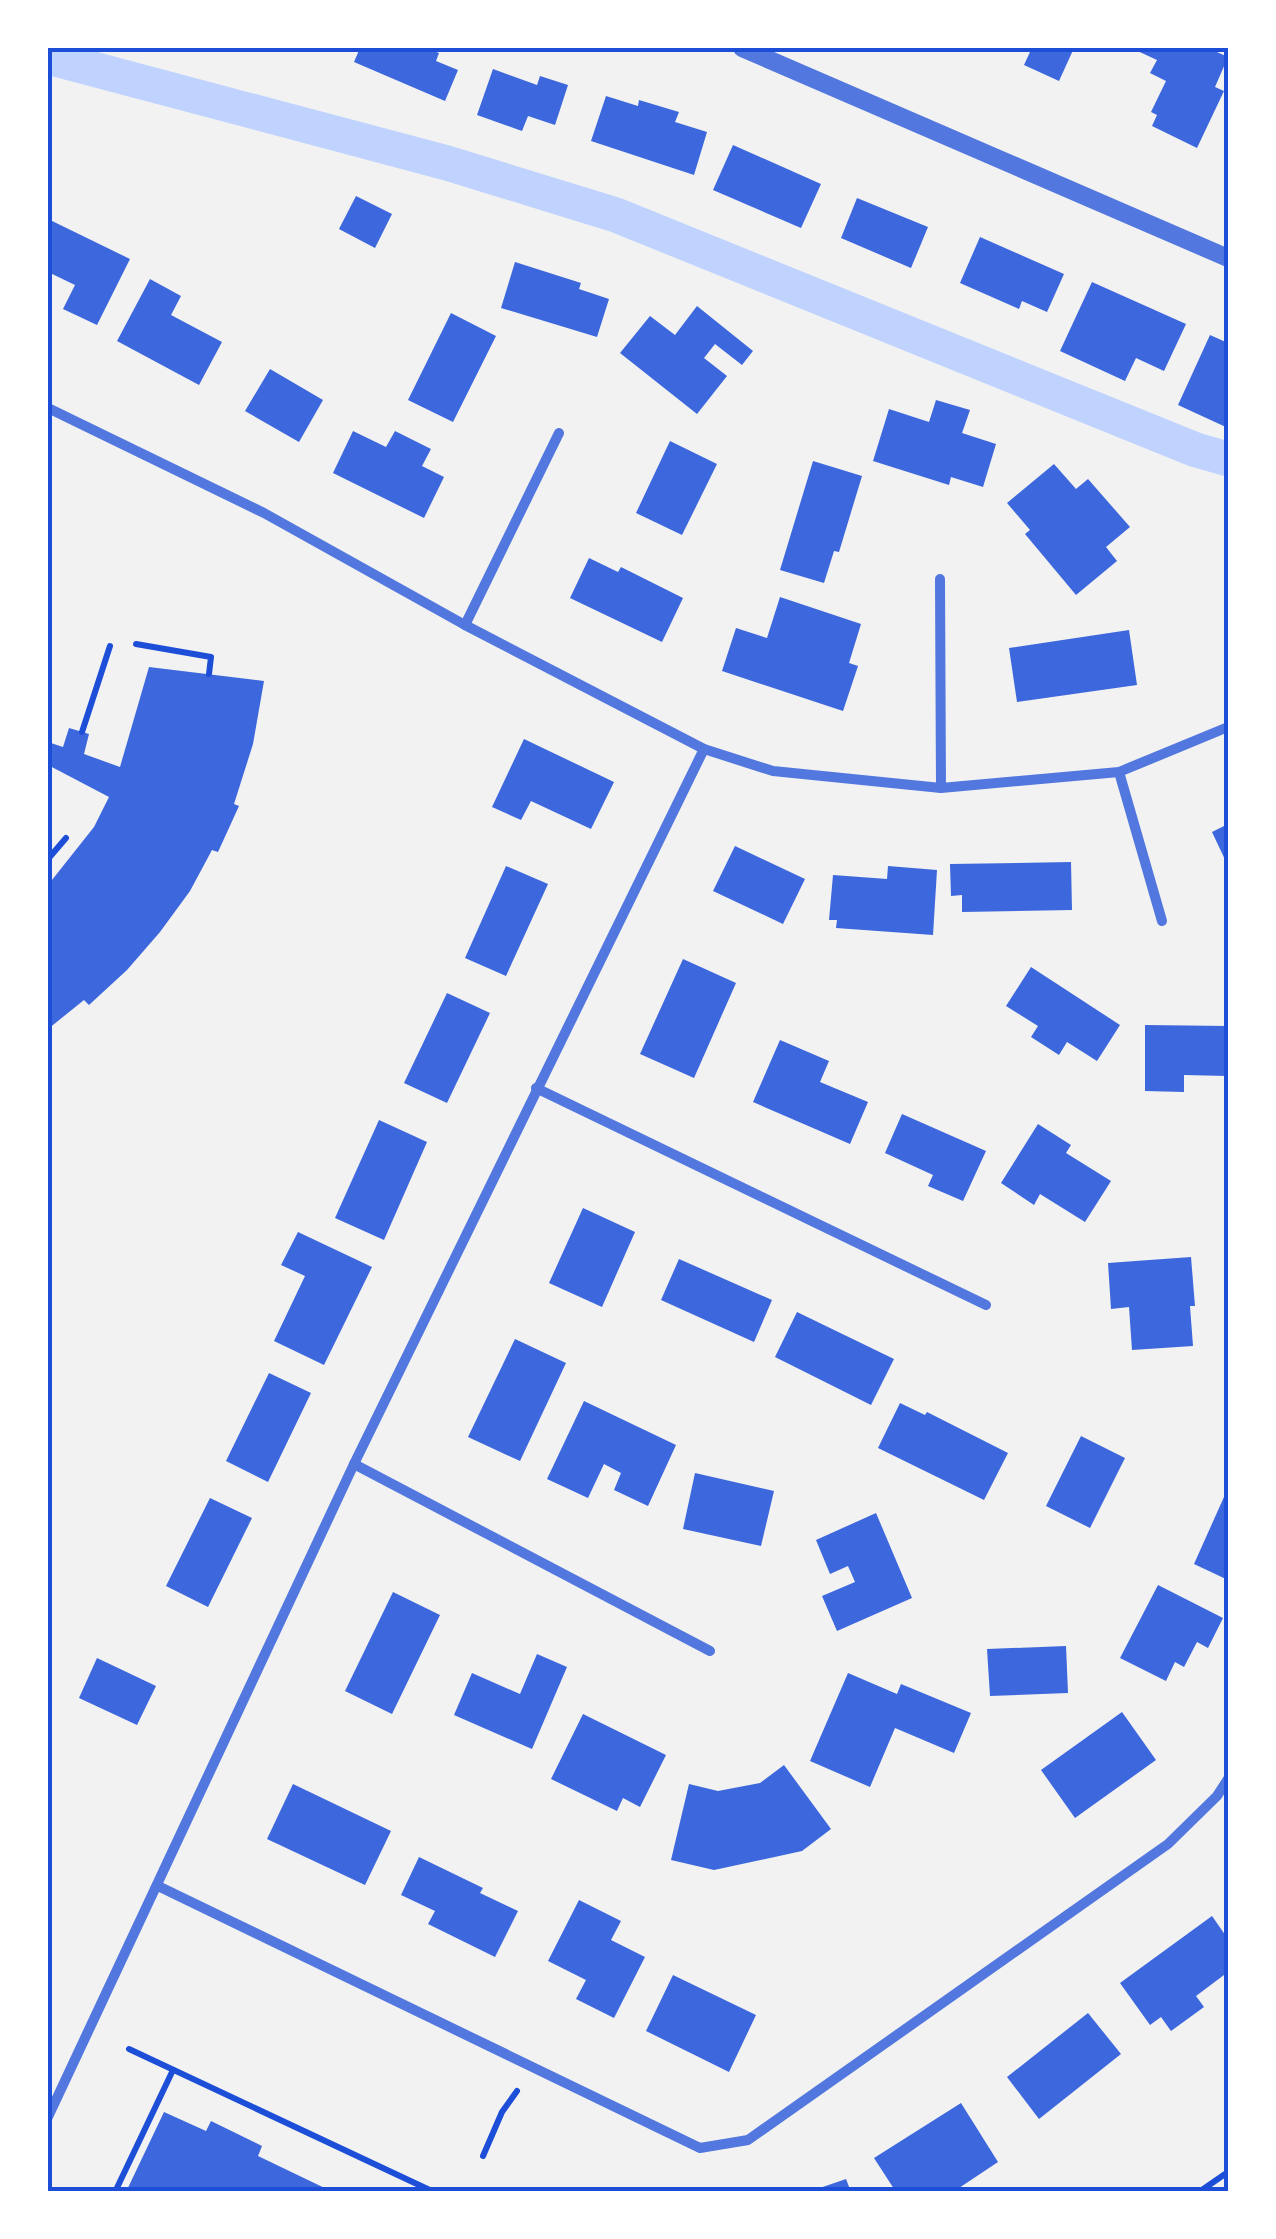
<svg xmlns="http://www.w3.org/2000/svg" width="1276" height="2239" font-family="Cabin,sans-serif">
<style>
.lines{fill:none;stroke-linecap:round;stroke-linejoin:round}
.canal{stroke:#bfd3fe;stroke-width:35}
.building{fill:#3d67dc}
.path{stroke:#1d4ed8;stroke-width:6}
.minor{stroke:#5277de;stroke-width:10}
.tertiary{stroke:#5277de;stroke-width:18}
.neatline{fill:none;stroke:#1d4ed8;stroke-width:4}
</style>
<rect width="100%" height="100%" fill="#f2f2f2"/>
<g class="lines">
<path class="canal" d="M48 57 447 163 616 215 1196 450 1228 459"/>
</g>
<g class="building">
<path d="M360 48H426L439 53 436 61 458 70 445 101 354 62Z"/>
<path d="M1021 48H1074L1059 81 1024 65 1030 52Z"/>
<path d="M1131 48H1208L1228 57 1215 87 1224 91 1197 148 1152 126 1157 115 1151 112 1166 81 1150 73 1157 60Z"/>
<path d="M493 69 537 85 540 76 568 85 555 125 528 116 522 131 477 115Z"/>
<path d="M606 96 638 106 639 100 679 112 675 122 707 132 694 175 591 141Z"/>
<path d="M733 145 821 184 801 228 713 190Z"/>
<path d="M356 196 392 214 375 248 339 229Z"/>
<path d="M857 198 928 227 911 268 841 238Z"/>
<path d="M48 219 130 259 97 325 63 309 75 285 48 272Z"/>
<path d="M980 237 1064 274 1047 312 1022 301 1019 309 960 283Z"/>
<path d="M515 262 581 283 579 289 609 299 597 337 501 308Z"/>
<path d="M150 279 181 296 171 315 222 342 199 385 117 341Z"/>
<path d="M1092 282 1186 324 1164 371 1136 358 1125 381 1060 351Z"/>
<path d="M697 306 753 351 742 365 715 344 704 358 727 376 697 414 620 353 650 316 675 335Z"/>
<path d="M451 313 496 336 453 422 408 400Z"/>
<path d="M1210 335 1228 343V428L1178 405Z"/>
<path d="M270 369 323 400 299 442 245 411Z"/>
<path d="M936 400 970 410 962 433 996 444 983 487 951 477 949 485 873 461 889 409 929 422Z"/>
<path d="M353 431 386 447 395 431 431 449 422 466 444 477 424 518 333 473Z"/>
<path d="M670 441 717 464 682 535 636 513Z"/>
<path d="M813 461 862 476 839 552 834 551 824 583 780 570Z"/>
<path d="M1054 464 1076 489 1088 479 1130 527 1106 547 1117 561 1076 595 1025 534 1030 530 1007 503Z"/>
<path d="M589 558 618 572 621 567 683 598 662 642 570 598Z"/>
<path d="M780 597 861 624 849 663 858 666 843 711 722 671 736 628 767 638Z"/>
<path d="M1129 630 1137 685 1017 702 1009 648Z"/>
<path d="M149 667 264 681 253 744 234 804 239 806 218 852 212 850 190 891 160 932 127 970 89 1005 84 1000 48 1029V885L94 827 109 797 48 765V742L63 747 69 728 89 734 84 754 120 767Z"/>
<path d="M524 739 614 782 591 829 531 801 521 820 492 807Z"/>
<path d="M1228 824V866L1212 832Z"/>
<path d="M735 846 805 879 783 924 713 891Z"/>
<path d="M1071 862 1072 910 962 912V895L951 896 950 864Z"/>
<path d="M506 866 548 884 506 976 465 958Z"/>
<path d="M888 866 937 870 933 935 836 928 837 920H829L833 875 887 879Z"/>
<path d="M683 959 736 983 694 1078 640 1054Z"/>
<path d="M1031 967 1120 1025 1097 1061 1067 1042 1059 1055 1031 1037 1038 1026 1006 1006Z"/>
<path d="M447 993 490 1013 447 1103 404 1083Z"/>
<path d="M1145 1025 1228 1026V1076L1184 1075V1092L1145 1091Z"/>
<path d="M780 1040 829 1061 820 1082 868 1102 850 1144 753 1102Z"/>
<path d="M902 1114 986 1151 963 1201 928 1186 933 1175 885 1153Z"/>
<path d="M379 1120 427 1142 384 1240 335 1218Z"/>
<path d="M1038 1124 1071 1145 1066 1153 1111 1181 1085 1222 1040 1194 1034 1205 1001 1183Z"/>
<path d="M583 1208 635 1232 602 1307 549 1283Z"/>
<path d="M298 1232 372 1267 324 1365 274 1341 305 1276 281 1265Z"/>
<path d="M1191 1257 1195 1306H1190L1193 1346 1132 1350 1129 1307 1111 1309 1108 1263Z"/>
<path d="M679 1259 772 1300 754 1342 661 1300Z"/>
<path d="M797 1312 894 1359 871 1405 775 1357Z"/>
<path d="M515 1339 566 1363 520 1461 468 1437Z"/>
<path d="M269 1373 311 1393 268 1482 226 1461Z"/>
<path d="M584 1401 676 1445 648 1506 614 1490 621 1473 604 1464 588 1498 547 1479Z"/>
<path d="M900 1403 925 1415 927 1412 1008 1453 984 1500 878 1448Z"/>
<path d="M1081 1436 1125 1458 1090 1528 1046 1506Z"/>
<path d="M695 1473 774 1491 761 1546 683 1529Z"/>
<path d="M1228 1488V1580L1194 1564Z"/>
<path d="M210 1498 252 1518 208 1607 166 1586Z"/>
<path d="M876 1513 912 1598 837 1631 822 1596 855 1582 848 1566 830 1574 816 1540Z"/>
<path d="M1158 1585 1223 1618 1208 1648 1197 1642 1184 1667 1175 1662 1166 1681 1120 1658Z"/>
<path d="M393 1592 440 1615 392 1714 345 1691Z"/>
<path d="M1066 1646 1068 1693 990 1696 987 1649Z"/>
<path d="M537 1654 567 1667 532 1749 454 1715 472 1673 520 1694Z"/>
<path d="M97 1658 156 1686 137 1725 79 1698Z"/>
<path d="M848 1673 897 1694 901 1684 971 1713 954 1753 895 1728 870 1787 810 1761Z"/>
<path d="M1122 1712 1156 1760 1075 1818 1041 1770Z"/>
<path d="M583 1714 666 1755 640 1807 623 1798 617 1811 551 1779Z"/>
<path d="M784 1765 831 1829 802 1851 714 1870 671 1860 689 1784 718 1791 760 1783Z"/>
<path d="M293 1784 391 1831 365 1885 267 1839Z"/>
<path d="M419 1857 483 1888 480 1893 518 1911 495 1957 428 1924 435 1911 401 1895Z"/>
<path d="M579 1900 621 1921 611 1940 645 1957 614 2018 576 1999 586 1980 548 1961Z"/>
<path d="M1212 1916 1228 1939V1972L1196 1996 1204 2007 1171 2031 1161 2017 1150 2025 1120 1983Z"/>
<path d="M673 1975 756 2015 729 2072 646 2031Z"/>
<path d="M1088 2013 1121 2054 1039 2119 1007 2077Z"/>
<path d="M961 2103 998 2162 953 2192H896L874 2158Z"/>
<path d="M164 2112 206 2131 211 2121 262 2146 258 2156 333 2192H126Z"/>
<path d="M846 2179 851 2192H811V2191Z"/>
</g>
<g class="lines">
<g class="path">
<path d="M136 644 211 657 209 674"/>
<path d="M82 732 110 646"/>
<path d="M48 859 66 838"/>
<path d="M129 2049 434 2192"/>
<path d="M483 2156 502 2112 517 2091"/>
<path d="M115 2192 173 2070"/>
<path d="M1199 2192 1228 2172"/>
</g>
<g class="minor">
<path d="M48 408 264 513 465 625 704 749 773 771 941 788 1119 772 1228 727"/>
<path d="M940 579 941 788"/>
<path d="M465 625 559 433"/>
<path d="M1119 772 1162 921"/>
<path d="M536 1088 986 1305"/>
<path d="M354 1464 710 1651"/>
<path d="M158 1886 700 2148 748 2140 1168 1844 1217 1796 1228 1779"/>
<path d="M48 2117 354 1464 704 749"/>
</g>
<path class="tertiary" d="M742 48 1228 258"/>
</g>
<rect width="1276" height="2239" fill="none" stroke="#ffffff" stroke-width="100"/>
<rect x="50" y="50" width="1176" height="2139" class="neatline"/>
</svg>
